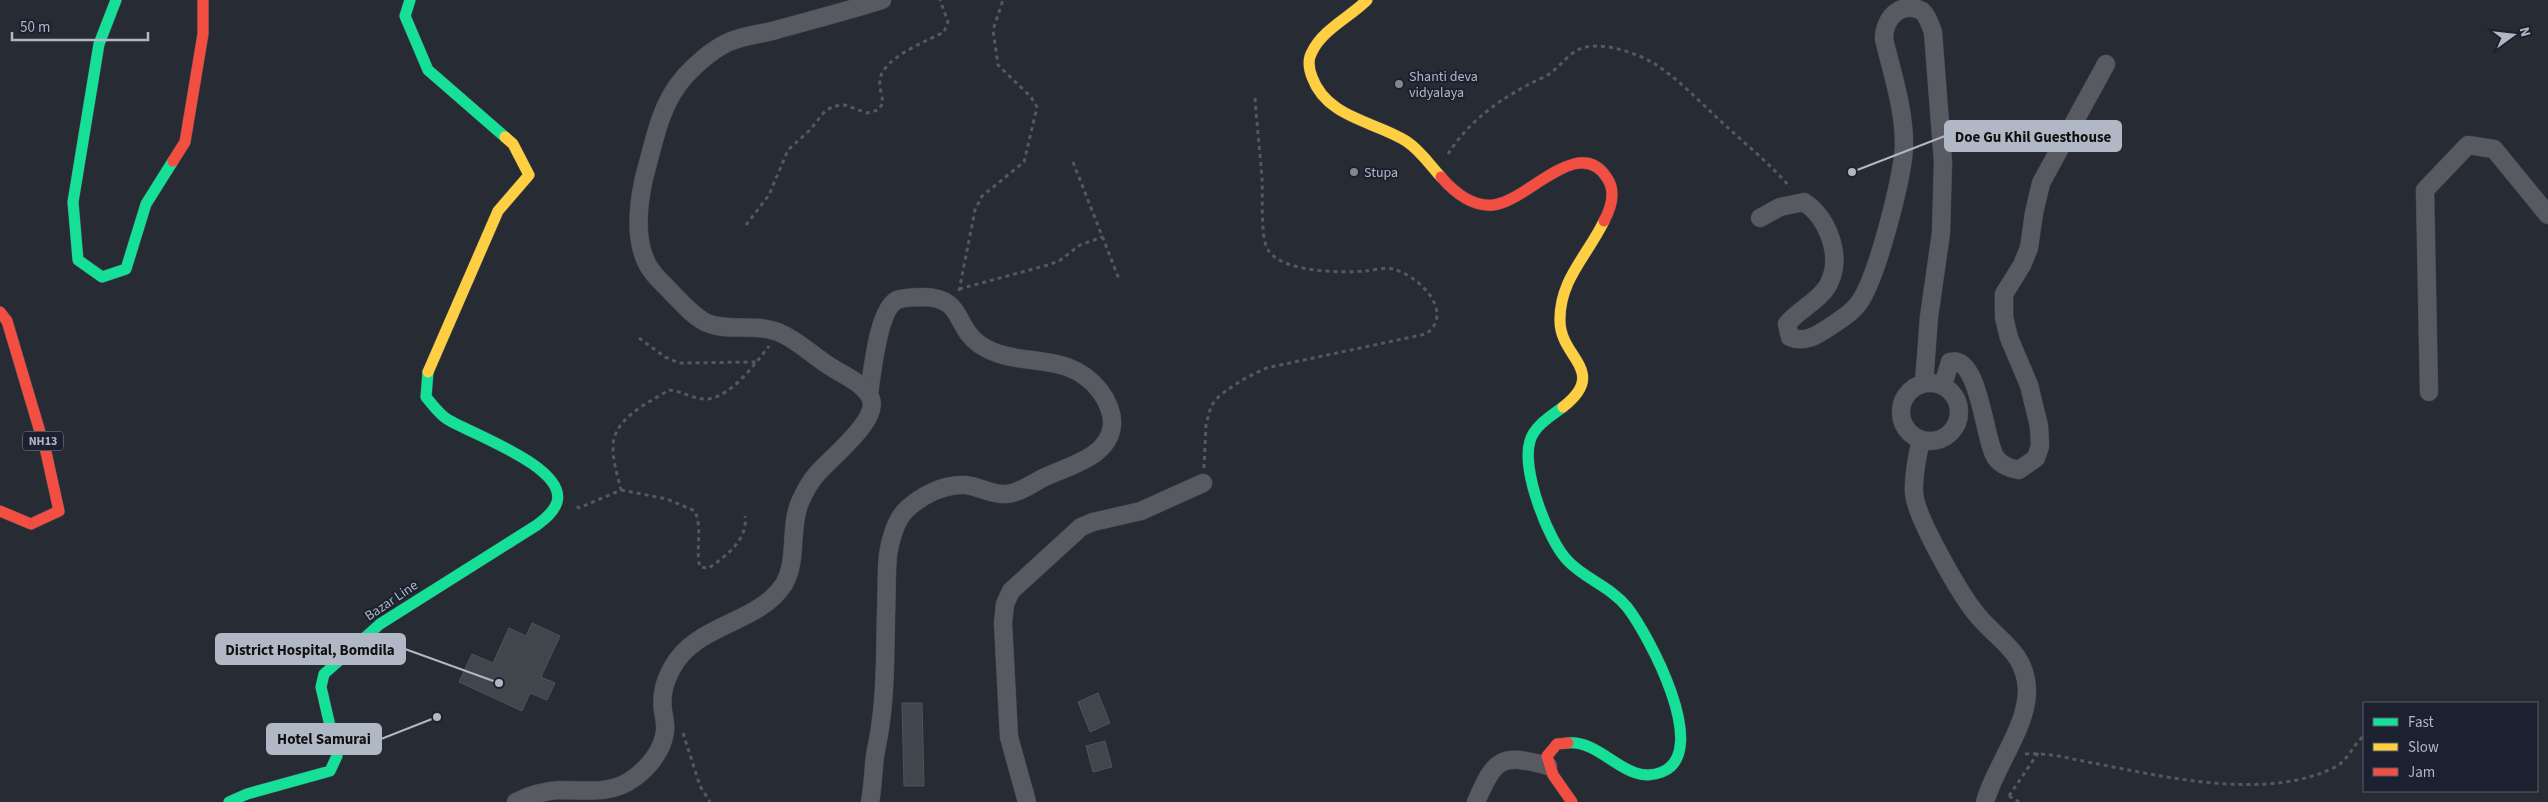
<svg xmlns="http://www.w3.org/2000/svg" width="2548" height="802" font-family="'Source Sans 3',sans-serif">
<style>
.building{fill:#41454c;stroke:#4f535b}
.lines{fill:none;stroke-linecap:round;stroke-linejoin:round}
.street-casing{stroke:#43464d;stroke-width:19}
.fast-casing{stroke:#43464d;stroke-width:12}
.slow-casing{stroke:#43464d;stroke-width:12}
.jam-casing{stroke:#43464d;stroke-width:12}
.path{stroke:#54595f;stroke-width:3;stroke-dasharray:4 4;stroke-linecap:butt}
.street{stroke:#575a61;stroke-width:18}
.fast{stroke:#16e098;stroke-width:11}
.slow{stroke:#ffcf43;stroke-width:11}
.jam{stroke:#f24e42;stroke-width:11}
.poi-dot{fill:#808692;stroke:#1b212e;stroke-width:2}
.labels{text-anchor:middle;stroke-width:4;stroke-linejoin:round;paint-order:stroke}
.shield{fill:#1b212e;stroke:#838a98;stroke-width:1}
.shield-label{font-size:12px;font-weight:bold;fill:#b0b7c5}
.poi-label{font-size:14px;fill:#b0b7c5;stroke:#1b212e;text-anchor:start}
.street-label{font-size:14px;fill:#b0b7c5;stroke:#1b212e}
.leader{fill:none;stroke:#b0b7c5;stroke-width:2}
.callout-dot{fill:#b0b7c5;stroke:#1b212e;stroke-width:2}
.callout{fill:#b0b7c5;stroke:#b0b7c5;stroke-width:2}
.callout-label{font-size:15px;text-anchor:middle;font-weight:bold;fill:#111}
</style>
<rect width="100%" height="100%" fill="#272b34"/>
<g class="building">
<path d="M532 623 560 636 541 677 555 683 547 700 530 693 522 711 459 682 472 654 493 663 509 628 526 636Z"/>
<path d="M1098 693 1110 723 1090 732 1078 702Z"/>
<path d="M902 703H922L924 786H904Z"/>
<path d="M1105 741 1112 767 1093 772 1086 746Z"/>
</g>
<g class="lines">
<defs>
<g id="street">
<path d="M1760 218 1780 207 1804 202C1827 217 1842 254 1830 281 1823 299 1799 309 1787 324L1790 337C1805 344 1819 334 1831 326 1841 319 1851 314 1858 304 1876 282 1904 174 1904 144 1904 108 1892 73 1884 39 1884 18 1901 0 1922 11 1928 16 1930 25 1933 32L1943 162 1941 233 1929 317 1924 383"/>
<circle cx="1930" cy="412" r="29"/>
<path d="M1943 385 1950 362C1980 354 1984 442 1996 458 2002 466 2010 468 2019 470L2036 458 2040 446 2039 426 2029 385 2009 338 2004 317V294L2022 265 2029 248 2034 213 2041 183 2106 64"/>
<path d="M2429 392 2425 190 2468 145 2494 149 2548 215"/>
<path d="M869 394C872 374 878 309 897 300 905 297 916 297 924 297 964 298 954 326 979 344 1017 371 1066 347 1100 391 1107 400 1113 414 1112 425 1109 458 1067 466 1043 478 1031 484 1018 494 1005 494 991 495 979 486 965 485 944 484 922 495 907 509 896 519 890 540 888 555 886 574 887 595 886 615 885 650 886 686 881 720 880 732 877 744 875 756 873 772 873 787 870 802"/>
<path d="M1921 440C1917 457 1913 475 1914 493 1916 518 1961 596 1978 616 2000 642 2025 652 2027 689 2028 726 1995 766 1985 802"/>
<path d="M516 802C530 795 544 791 559 790 585 790 612 795 634 778 649 767 663 750 665 731 666 725 664 717 663 711 661 695 664 683 672 668 696 623 759 624 784 584 798 560 789 528 800 502 804 493 810 482 816 475 829 459 879 421 871 399 865 384 845 376 831 367 813 356 798 340 778 332 756 323 729 332 707 323 694 317 683 304 673 294 666 286 657 279 651 270 631 242 639 194 648 163 655 137 661 108 678 85 688 71 706 55 721 46 737 36 758 35 776 30 812 20 847 11 882 0"/>
<path d="M1027 802 1009 737 1003 623 1005 604 1011 591 1081 527 1093 522 1141 511 1203 483"/>
<path d="M1476 802C1495 758 1501 753 1548 766"/>
</g>
<g id="fast">
<path d="M116 0 99 44 73 202 78 260 102 277 126 269 146 204 173 161"/>
<path d="M410 0 405 16 428 70 505 137"/>
<path d="M1563 407C1551 416 1534 426 1530 441 1521 469 1548 541 1568 561 1585 579 1611 587 1627 607 1648 634 1712 752 1662 772 1626 787 1603 740 1568 743"/>
<path d="M229 802 247 794 330 771 337 756 321 687 324 674 380 624 537 525C545 519 554 512 557 502 567 467 471 434 447 419 439 414 432 404 426 397L428 372"/>
</g>
<g id="slow">
<path d="M1367 0C1350 17 1322 30 1312 52 1307 60 1309 69 1312 77 1327 118 1374 121 1406 141 1420 150 1430 165 1441 177"/>
<path d="M428 372 498 211 529 175 513 144 505 137"/>
<path d="M1563 407C1609 371 1560 358 1560 321 1559 280 1588 255 1604 221"/>
</g>
<g id="jam">
<path d="M173 161 185 142 203 34V0"/>
<path d="M1441 177C1454 192 1472 207 1493 205 1527 202 1579 133 1607 178 1616 191 1611 208 1604 221"/>
<path d="M0 312 7 321 46 452 59 511 31 524 0 511"/>
<path d="M1568 743 1557 744 1547 756 1553 775 1572 802"/>
</g>
</defs>
<use href="#street" class="street-casing"/>
<use href="#fast" class="fast-casing"/>
<use href="#slow" class="slow-casing"/>
<use href="#jam" class="jam-casing"/>
<g class="path">
<path d="M1448 154C1471 118 1505 95 1544 77 1560 69 1569 50 1586 47 1608 43 1636 53 1655 64 1681 81 1704 106 1727 127 1748 146 1771 165 1790 187"/>
<path d="M1073 162 1119 279"/>
<path d="M746 225 769 195 788 150 810 130 825 111 834 106 845 105 867 113 878 110 883 103C882 96 879 86 880 80 882 58 927 41 944 32L948 22 940 0"/>
<path d="M959 289 1048 265 1059 261 1080 245 1102 237"/>
<path d="M959 291 975 210 982 196 1024 162 1037 107 1031 97 998 65 993 30 1003 0"/>
<path d="M639 338 665 357 679 363 756 362"/>
<path d="M1204 468 1206 425 1211 406 1220 395 1242 380 1266 368 1426 334C1456 312 1418 275 1393 269 1385 267 1374 270 1366 271 1342 273 1283 273 1268 250 1260 237 1263 195 1262 178 1260 152 1257 125 1255 98"/>
<path d="M621 490 667 499 695 511C703 532 695 548 700 567L709 568C727 555 748 540 745 516"/>
<path d="M577 506 579 508 621 490C618 477 613 462 613 448 612 419 648 403 669 390 682 391 695 400 707 399 731 397 755 364 769 346"/>
<path d="M683 733 700 786 710 802"/>
<path d="M2025 754C2049 752 2070 759 2093 763 2165 777 2269 802 2337 766 2349 759 2353 744 2364 736"/>
<path d="M2009 796 2038 753"/>
<path d="M2009 796 2019 802"/>
</g>
<use href="#street" class="street"/>
<use href="#fast" class="fast"/>
<use href="#slow" class="slow"/>
<use href="#jam" class="jam"/>
</g>
<g class="poi-dot">
<circle cx="1399" cy="84" r="5"/>
<circle cx="1354" cy="172" r="5"/>
</g>
<g class="labels">
<rect class="shield" x="23" y="431.5" width="40" height="19" rx="4"/>
<g class="shield-label">
<text x="43" y="445">NH13</text>
</g>
<g class="poi-label">
<text x="1409" y="81">Shanti deva<tspan x="1409" dy="16">vidyalaya</tspan></text>
<text x="1364" y="177">Stupa</text>
</g>
<g class="street-label">
<text transform="translate(391 600) rotate(-34)" y="5">Bazar Line</text>
</g>
</g>
<path class="leader" d="M1852 172L1945 136M499 683L405 649M437 717L381 739"/>
<g class="callout-dot">
<circle cx="1852" cy="172" r="5"/>
<circle cx="499" cy="683" r="5"/>
<circle cx="437" cy="717" r="5"/>
</g>
<g class="callout">
<rect x="1945" y="121" width="176" height="30" rx="5"/>
<rect x="216" y="634" width="189" height="30" rx="5"/>
<rect x="267" y="724" width="114" height="30" rx="5"/>
</g>
<g class="callout-label">
<text x="2033" y="142">Doe Gu Khil Guesthouse</text>
<text x="310" y="655">District Hospital, Bomdila</text>
<text x="324" y="744">Hotel Samurai</text>
</g>
<rect x="2363" y="702" width="175" height="90" fill="#1b212e" stroke="#575d6a"/>
<rect x="2373" y="718" width="25" height="8" fill="#16e098" stroke="#575d6a"/>
<text x="2408" y="727" font-size="15" fill="#b0b7c5">Fast</text>
<rect x="2373" y="743" width="25" height="8" fill="#ffcf43" stroke="#575d6a"/>
<text x="2408" y="752" font-size="15" fill="#b0b7c5">Slow</text>
<rect x="2373" y="768" width="25" height="8" fill="#f24e42" stroke="#575d6a"/>
<text x="2408" y="777" font-size="15" fill="#b0b7c5">Jam</text>
<g transform="translate(2513 35) rotate(75)" stroke="#1b212e" stroke-width="4" paint-order="stroke">
<path d="M0-4L9 19L0 12L-9 19Z" fill="#b0b7c5"/>
<text y="-8" font-size="14" font-weight="bold" text-anchor="middle" fill="#b0b7c5">N</text>
</g>
<path d="M12 32v8h136v-8" fill="none" stroke="#b0b7c5" stroke-width="2.5"/>
<text x="20" y="32" font-size="15" fill="#b0b7c5" stroke="#1b212e" stroke-width="4" paint-order="stroke">50 m</text>
</svg>
